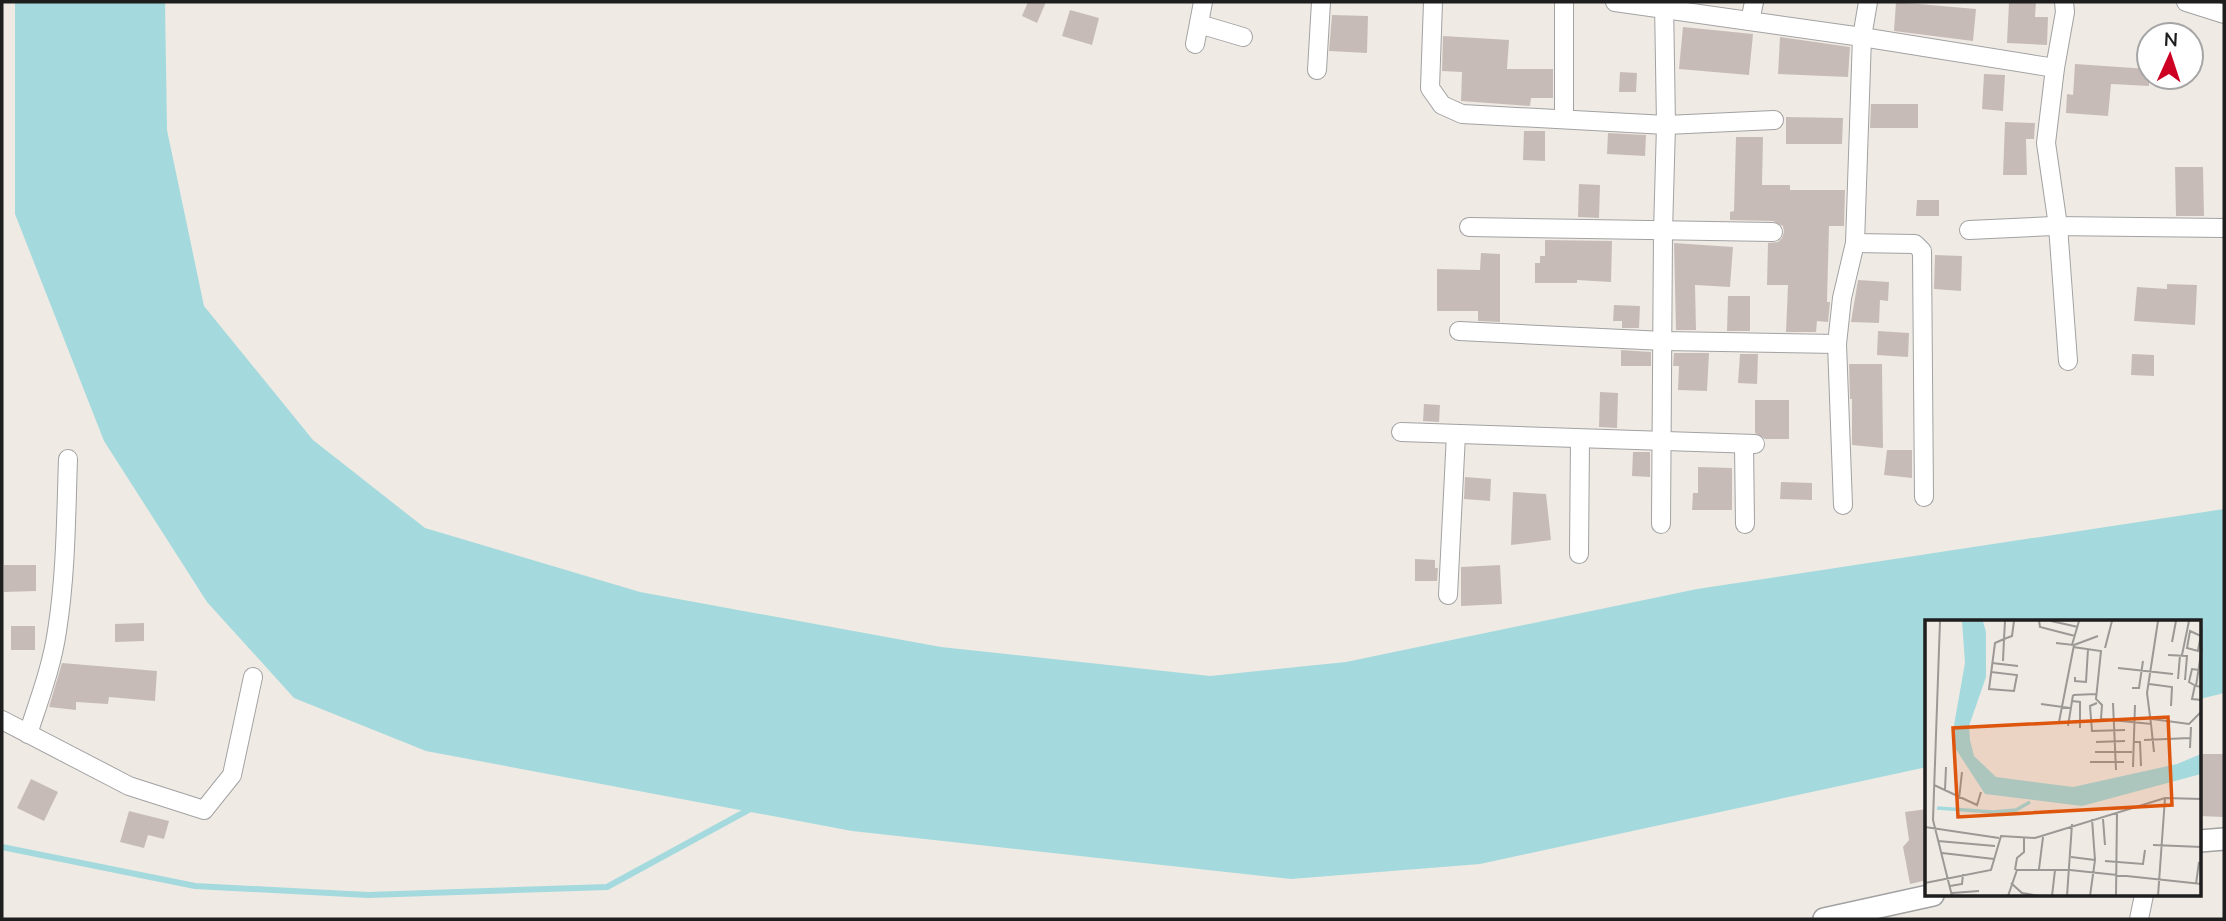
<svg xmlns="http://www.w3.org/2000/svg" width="2226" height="921" font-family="'Nunito Sans',sans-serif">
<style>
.water{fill:#a4dadd}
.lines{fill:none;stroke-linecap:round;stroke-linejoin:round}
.stream{stroke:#a4dadd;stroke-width:6}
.building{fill:#c7bbb8}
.minor-casing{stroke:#a2a2a2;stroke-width:20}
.tertiary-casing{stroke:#a2a2a2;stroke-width:24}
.minor{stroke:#fff;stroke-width:18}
.tertiary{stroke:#fff;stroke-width:21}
.inset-river{fill:none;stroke:#a4dadd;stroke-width:3.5}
.inset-road{fill:none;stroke:#9b9895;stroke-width:2}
.view{fill:#de560d;fill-opacity:0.15;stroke:#de560d;stroke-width:3.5}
.inset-edge{fill:none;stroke:#1e1e1e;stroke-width:3.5}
</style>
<rect width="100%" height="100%" fill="#efeae4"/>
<path class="water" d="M15 2H165L167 130 204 306 313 440 425 528 640 592 941 647 1210 676 1346 662 1697 589 2224 509V693L2200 699V622H1927V767L1480 864 1291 879 852 831 426 751 294 698 207 602 104 441 15 214Z"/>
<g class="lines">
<path class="stream" d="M2 847 195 886 368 895 607 887 752 808"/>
</g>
<g class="building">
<path d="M1028 2H1046L1037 23 1022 16Z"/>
<path d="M1896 2 1976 9 1973 41 1894 31Z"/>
<path d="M2009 2H2036L2035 17H2048L2047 45 2007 43Z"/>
<path d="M1070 10 1099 18 1092 45 1062 36Z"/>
<path d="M1332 15 1368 16 1367 53 1329 51Z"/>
<path d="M1683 27 1753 34 1749 75 1679 69Z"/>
<path d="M1443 36 1509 40 1507 69H1553V98H1531L1530 106 1461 101 1462 72 1442 71Z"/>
<path d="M1780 37 1850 47 1848 77 1778 74Z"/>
<path d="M2075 64 2149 69V86L2111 84 2108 116 2066 113 2067 94 2073 95Z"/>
<path d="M1620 72 1637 73 1636 92H1619Z"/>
<path d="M1984 74 2005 75 2003 111 1982 109Z"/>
<path d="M1871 104H1918V128H1870Z"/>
<path d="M1786 117 1843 118 1842 144H1786Z"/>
<path d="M2005 122 2035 123 2034 139H2026L2027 175H2003Z"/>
<path d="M1524 131H1545V161L1523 160Z"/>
<path d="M1608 133 1646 135 1645 156 1607 154Z"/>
<path d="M1736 137H1763L1762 185H1790V190H1845L1844 226H1829L1827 302H1830L1828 322 1817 321 1816 332H1786L1788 285H1767L1768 243 1778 242 1782 238 1784 232 1783 226 1773 221 1730 220V212L1734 211Z"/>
<path d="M2175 167H2203L2204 216H2176Z"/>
<path d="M1579 184 1600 185 1599 218 1578 217Z"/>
<path d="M1917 200H1939V216H1916Z"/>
<path d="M1545 240 1612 241 1611 282 1577 280V283H1535V263H1540V256H1545Z"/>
<path d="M1674 243 1733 247 1730 287 1695 285 1696 330H1676Z"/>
<path d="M1481 253 1500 254V322L1478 321V311H1437V269L1480 270Z"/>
<path d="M1935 255 1962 256 1961 291 1934 289Z"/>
<path d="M1858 280 1889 282 1888 301 1880 300 1879 323 1851 322Z"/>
<path d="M2167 284 2197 285 2195 325 2134 321 2137 287 2167 289Z"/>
<path d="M1728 296H1750V331H1727Z"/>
<path d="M1614 305 1640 306 1639 328H1622V321H1613Z"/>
<path d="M1878 331 1909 333 1908 357 1877 355Z"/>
<path d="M1621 350 1651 352V366H1621Z"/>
<path d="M1674 353H1709L1707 391 1678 390 1679 366H1673Z"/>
<path d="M1740 354H1758L1757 384 1738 383Z"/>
<path d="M2132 354 2154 355V376L2131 375Z"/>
<path d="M1849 364H1882L1883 448 1852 445V399H1850Z"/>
<path d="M1600 392 1618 393 1617 428 1599 427Z"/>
<path d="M1755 400H1789V439H1765L1755 433Z"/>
<path d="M1424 404 1440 405 1439 422 1423 421Z"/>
<path d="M1887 450H1912V478L1884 475Z"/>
<path d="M1633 452H1650V477L1632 476Z"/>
<path d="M1698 467 1732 468V510H1692L1693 493H1698Z"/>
<path d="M1465 477 1491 479 1490 501 1464 499Z"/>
<path d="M1781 482 1812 483V500L1780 499Z"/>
<path d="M1513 492 1546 494 1551 540 1511 545Z"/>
<path d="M1415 559 1435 560V568H1438L1437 581H1415Z"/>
<path d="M4 565H36V591L4 592Z"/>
<path d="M1500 565 1502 604 1461 606V567Z"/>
<path d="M144 623V641L115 642V624Z"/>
<rect x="11" y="626" width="24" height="24"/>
<path d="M62 663 157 671 155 701 109 697 108 704 76 702V710L49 707Z"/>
<path d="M2200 754H2224L2223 817 2200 816Z"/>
<path d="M31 779 58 792 44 821 17 808Z"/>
<path d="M1927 809V880L1910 884 1903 847 1909 840 1905 812Z"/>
<path d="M129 811 169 821 164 839 148 835 144 848 120 842Z"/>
</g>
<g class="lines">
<defs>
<g id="minor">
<path d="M1433 2 1430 88 1442 105 1462 114 1666 125 1774 120"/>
<path d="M1564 2V119"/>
<path d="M1615 2 1862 37 2055 68 2065 12 2064 2"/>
<path d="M2186 2 2224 14"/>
<path d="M1750 21 1754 2"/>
<path d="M1199 24 1243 37"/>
<path d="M1195 44 1203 2"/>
<path d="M2055 68 2046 143 2058 226 2068 361"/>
<path d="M1317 70 1321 2"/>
<path d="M1469 227 1773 232"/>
<path d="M1969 230 2053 226 2224 228"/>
<path d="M1855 243 1915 244 1922 251 1924 497"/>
<path d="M1459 331 1664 341 1837 344"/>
<path d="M1401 432 1755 444"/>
<path d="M1744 444 1745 524"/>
<path d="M1843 505 1837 344 1842 298 1855 243 1862 37 1868 2"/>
<path d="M1661 524 1663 232 1666 125 1664 2"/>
<path d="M1579 554 1580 439"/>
<path d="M1448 595 1456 434"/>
<path d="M2 720 129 786 204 810 232 775 253 677"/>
<path d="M28 734C39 700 52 666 57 631 66 574 66 517 68 459"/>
<path d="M2139 919 2144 895"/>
</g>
<g id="tertiary">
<path d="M2200 841 2224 839"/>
<path d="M1824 919 1933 895"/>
</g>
</defs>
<use href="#minor" class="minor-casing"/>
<use href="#tertiary" class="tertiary-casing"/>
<use href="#minor" class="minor"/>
<use href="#tertiary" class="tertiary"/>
</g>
<g transform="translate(1925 620)">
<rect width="276" height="276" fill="#efeae4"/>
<path d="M37 1H58L61 12V57L44 106 45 120 49 136 71 157 148 167 252 144 276 134V154L157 186 60 174 30 128 29 105 40 43Z" fill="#a4dadd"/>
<path class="inset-river" d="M12 188 68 192 91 190 105 182"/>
<path class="inset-road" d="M15 1 8 200 27 276M114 1 115 7 150 16M126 1 153 7M276 16 265 11 262 28 273 31V30L277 10M247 22 251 1M131 23 149 25 134 102M147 25 154 1M149 25 173 16M148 27 176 31 171 79 177 85 176 99 226 104 222 73 233 1M277 27 271 66 277 67M180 28 187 1M243 35 262 36 260 60M257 35 264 1M78 41 79 19 87 16 89 1M67 43 93 46M193 48 248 54M66 52 92 55 89 71 64 69 70 23 79 19 80 1M150 57V61L161 62 163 29M253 59 255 35M224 64 247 67 246 86M270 65 267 79 277 80M271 66 264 62 267 49 274 50M207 68H214L218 41M148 75 171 74M147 81 155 82V108M172 83 165 86 167 111 200 110M188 83 191 150M116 84 145 88M227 99 264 104 277 91M226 104 229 132M143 106 148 75M219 120 265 118M171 122 200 121M208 122H215L216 146M265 128 266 107M170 132H207M165 142H199M208 147 210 85M9 165 52 185 56 172M20 170 21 147M34 179 37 152M178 199 180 225M0 207 74 218M13 221 70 226M228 225 277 227M17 233 69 239M146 237 170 240M180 241 218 244 220 230M114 249 118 217M90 250 92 238 99 232V218M0 263 66 250 76 216 110 218 240 178 277 179M86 263 97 273 114 276M271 264 274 242M25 266 37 264 38 254M27 273 54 271M83 276 92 250H145L277 264M127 276 130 250M142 276 147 204M165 276 170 240 167 199M191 276 192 192M233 276 240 178"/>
<path class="view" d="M243 97 247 185 33 197 28 108Z"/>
<rect width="276" height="276" class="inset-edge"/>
</g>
<rect width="2226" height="921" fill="none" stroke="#1e1e1e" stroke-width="7"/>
<g transform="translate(2170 56) rotate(3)"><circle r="33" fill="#ffffff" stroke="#a5a5a5" stroke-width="2"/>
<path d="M0-5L12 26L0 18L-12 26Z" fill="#cd0024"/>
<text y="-10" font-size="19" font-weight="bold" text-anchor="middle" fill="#1e1e1e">N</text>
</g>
</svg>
